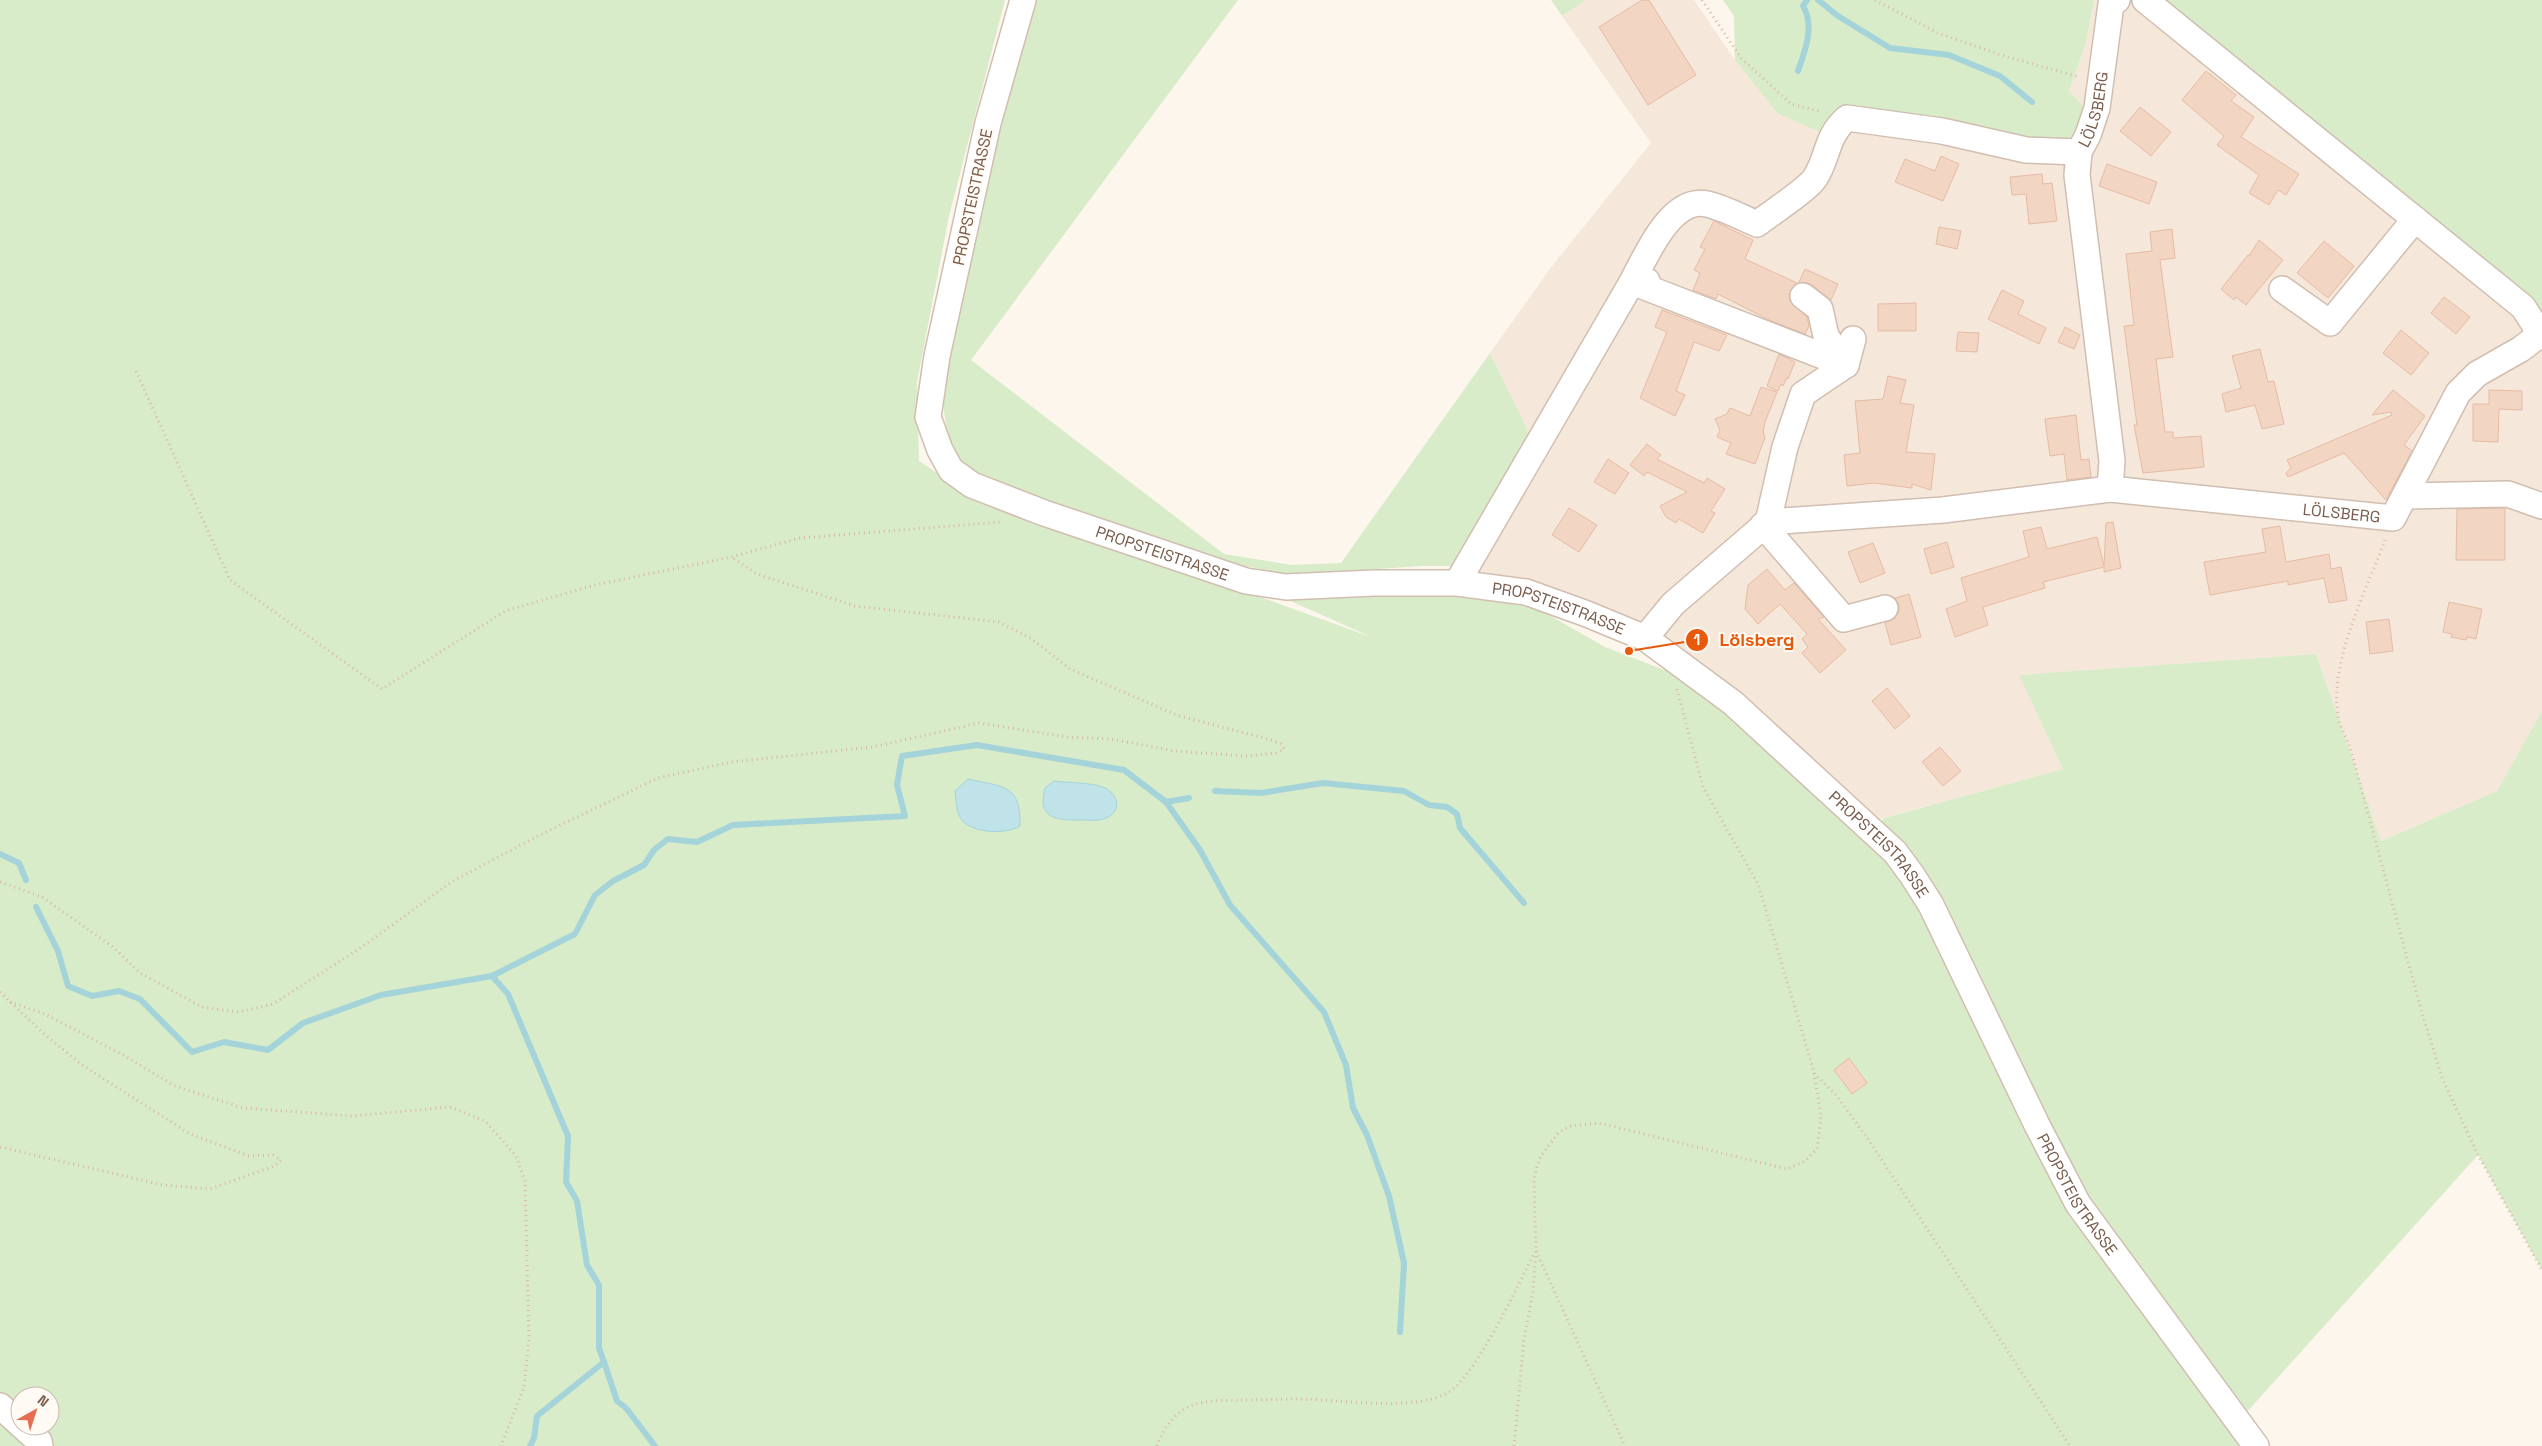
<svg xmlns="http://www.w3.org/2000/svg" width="2542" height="1446" font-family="'Space Grotesk',sans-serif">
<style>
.residential{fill:#f5e8da}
.green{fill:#d8ecc9;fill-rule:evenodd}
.water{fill:#bfe3e8;stroke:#a5d3da}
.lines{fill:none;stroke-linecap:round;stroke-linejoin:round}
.stream{stroke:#a5d3da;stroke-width:6}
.building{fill:#f3d5c3;stroke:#e6bba3}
.minor-casing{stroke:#d1beb0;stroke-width:28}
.path{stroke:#d9b8a5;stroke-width:3;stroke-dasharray:1 4;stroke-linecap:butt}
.minor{stroke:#fff;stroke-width:25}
.labels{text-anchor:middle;stroke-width:4;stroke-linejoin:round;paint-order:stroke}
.street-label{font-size:16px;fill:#7a5c4d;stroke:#fffaf3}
.leader{fill:none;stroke:#e8590c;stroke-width:2}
.callout-dot{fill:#e8590c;stroke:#fffaf3;stroke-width:2}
.mark-label{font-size:15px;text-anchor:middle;font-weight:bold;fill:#fff}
.callout-label{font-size:18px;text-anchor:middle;font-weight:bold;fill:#e8590c;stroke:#fffaf3;stroke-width:4;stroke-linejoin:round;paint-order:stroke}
</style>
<rect width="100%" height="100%" fill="#fdf6ec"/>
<path class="residential" d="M1586 0H1694L1735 60 1777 113 1847 105 1944 122 2069 91 2086 43 2094 0H2159L2542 311V711L2497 791 2381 841 2316 654 2020 675 2063 769 1872 821 1728 689 1539 588 1453 566 1532 439 1490 353 1552 266 1651 143 1562 16Z"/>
<g class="green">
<path d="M0 0H1005L949 216 917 382 919 461 963 490 1371 637 1246 581 1476 594 1542 611 1605 647 1685 678 1751 734 1865 838 1884 818 2063 769 2019 675 2316 654 2381 841 2497 791 2542 711V1270L2478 1155 2237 1423 2257 1446H0ZM20 1396H50V1426H20Z"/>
<path d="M1023 0H1238L971 360 1224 554 1292 565 1341 563 1490 353 1532 439 1453 566H1422L1289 575 1245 566 1063 510 971 475 949 449 937 356Z"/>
<path d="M1551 0H1586L1562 16Z"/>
<path d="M1723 0H2094L2086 43 2069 91 2085 108 2071 141 2030 140 1848 105 1822 133 1777 113 1735 60 1734 16Z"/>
<path d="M2159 0H2542V312L2496 275Z"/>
</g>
<g class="water">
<path d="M968 779C1002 787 1021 783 1020 826 1006 835 966 834 959 815 956 808 956 798 955 791Z"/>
<path d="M1054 781C1069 783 1088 782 1103 787 1115 791 1123 808 1110 816 1102 822 1090 820 1080 820 1056 820 1037 819 1045 788Z"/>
</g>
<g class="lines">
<g class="stream">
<path d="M1818 0 1838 16 1890 48 1949 55 2000 76 2032 102"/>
<path d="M1798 71C1805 51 1815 26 1803 6L1807 0"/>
<path d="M1215 791 1261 793 1323 783 1404 791 1429 805 1447 807 1457 814 1460 828 1524 903"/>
<path d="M1166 802 1200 850 1230 905 1324 1012 1346 1065 1353 1108 1367 1135 1389 1196 1404 1263 1400 1332"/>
<path d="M0 854 19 863 26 880"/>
<path d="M36 907 58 951 68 986 92 996 119 991 140 999 192 1052 224 1042 268 1050 303 1023 381 995 492 976 575 934 595 895 613 881 644 865 654 850 668 839 697 842 733 825 905 816 897 785 902 756 977 745 1124 770 1166 802 1189 798"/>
<path d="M492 976 508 994 568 1136 566 1182 577 1201 587 1265 599 1285V1348L604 1362 617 1401 626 1408 655 1446"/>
<path d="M530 1446 534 1438 537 1416 604 1362"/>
</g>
</g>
<g class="building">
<path d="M1642 0H1649L1696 75 1648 105 1599 27Z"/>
<path d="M2206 71 2236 95 2231 101 2254 117 2241 137 2299 174 2286 195 2278 190 2269 205 2249 193 2259 175 2217 145 2224 136 2182 100Z"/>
<path d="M2140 107 2171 132 2151 156 2120 131Z"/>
<path d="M1941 156 1959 164 1943 201 1895 182 1905 159 1935 171Z"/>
<path d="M2107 164 2157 182 2149 204 2099 186Z"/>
<path d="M2042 174 2043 184 2052 183 2057 221 2029 224 2026 194 2012 195 2010 177Z"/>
<path d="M1714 221 1753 240 1745 259 1797 283 1789 294 1790 301 1807 317 1809 326 1805 334 1769 320 1718 294 1716 299 1693 290 1700 273 1694 270 1705 249 1700 247Z"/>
<path d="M1939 227 1961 231 1957 249 1936 244Z"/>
<path d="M2172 229 2175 258 2160 260 2173 357 2156 359 2165 432H2173V438L2201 436 2204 467 2143 473 2134 425H2137L2124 326 2134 325 2126 254 2152 251 2150 232Z"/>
<path d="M2259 240 2283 260 2246 305 2236 297 2234 300 2221 289 2248 255 2249 256Z"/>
<path d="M2324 241 2354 266 2328 298 2297 273Z"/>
<path d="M1805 269 1838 284 1831 300 1811 284 1799 282Z"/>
<path d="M2002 290 2024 301 2018 314 2046 328 2039 344 1988 319Z"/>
<path d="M2444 297 2470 317 2456 334 2431 313Z"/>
<path d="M1916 303V331H1878V304Z"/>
<path d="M1662 310 1727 335 1719 351 1694 342 1676 391 1685 395 1675 416 1640 398 1667 332 1655 327Z"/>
<path d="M2065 327 2080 335 2074 349 2058 342Z"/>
<path d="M2401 330 2429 353 2411 375 2383 353Z"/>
<path d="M1958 332 1979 333 1977 352 1956 351Z"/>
<path d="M2260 349 2268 382 2274 381 2284 424 2262 429 2255 405 2226 412 2222 394 2241 388 2232 356Z"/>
<path d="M1779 354 1795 362 1788 379 1787 377 1783 386 1781 384 1778 391 1767 386Z"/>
<path d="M1888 376 1906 380 1900 403 1914 405 1906 452 1935 454 1931 490 1912 484V488L1874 483 1847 486 1844 455 1860 453 1855 401 1883 399Z"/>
<path d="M1761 387 1777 392 1765 422 1763 431 1765 438 1755 464 1726 454 1731 443 1717 437 1720 430 1715 419 1727 414 1730 408 1750 416Z"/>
<path d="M2393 390 2425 416 2404 445 2412 451 2386 500 2344 453 2288 477 2286 473 2291 468 2287 460 2392 415 2391 412 2372 415Z"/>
<path d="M2489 390 2522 391V410L2499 409 2498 442 2473 441V404H2489Z"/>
<path d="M2076 415 2081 460 2089 459 2091 477 2067 480 2064 454 2050 456 2045 419Z"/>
<path d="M1647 444 1661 455 1657 459 1704 483 1707 478 1725 489 1711 511 1715 513 1703 533 1679 519 1676 523 1666 517 1660 506 1687 492 1647 472 1644 476 1630 465Z"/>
<path d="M1608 459 1629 473 1615 494 1594 482Z"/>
<path d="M1569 508 1597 525 1579 552 1552 535Z"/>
<path d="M2505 508V560H2456L2457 509Z"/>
<path d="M2113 522 2121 568 2104 572V567L2043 582 2045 588 1983 607 1988 625 1955 637 1946 609 1967 601 1961 578 2029 557 2023 531 2041 527 2047 549 2097 537 2104 566 2106 523Z"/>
<path d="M2280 526 2286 562 2329 554 2331 569 2341 567 2347 600 2329 603 2324 578 2288 585V581L2210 595 2204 562 2266 552 2262 529Z"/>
<path d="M1947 542 1954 567 1931 574 1924 549Z"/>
<path d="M1873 543 1885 573 1860 583 1848 552Z"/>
<path d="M1767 569 1785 590 1794 583 1824 617 1818 619 1846 650 1820 673 1802 653 1808 647 1802 639 1807 634 1780 604 1758 624 1745 609 1748 585Z"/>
<path d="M1909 594 1921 637 1891 645 1885 623 1895 618 1899 612V605L1895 598Z"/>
<path d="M2449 602 2482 609 2476 639 2467 637 2466 640 2451 637 2452 634 2443 632Z"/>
<path d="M2389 619 2393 651 2370 654 2366 622Z"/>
<path d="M1887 688 1910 716 1895 729 1872 701Z"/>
<path d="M1940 747 1961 771 1943 786 1922 762Z"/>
<path d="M1849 1058 1867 1083 1852 1094 1834 1070Z"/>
</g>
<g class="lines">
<defs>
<g id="minor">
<path id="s1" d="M1023 0 988 123 937 356 928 417 940 450 951 470 972 485 1044 513 1246 581 1286 587 1374 583H1457L1526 592 1587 614 1645 638 1733 703 1895 852 1912 875 1931 905 2037 1125 2078 1204 2256 1446"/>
<path d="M2145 0 2523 307 2534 324 2538 336"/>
<path d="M2282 289 2330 323 2415 219"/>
<path d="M1803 296 1820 309 1826 336 1846 365"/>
<path d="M1846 365 1632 282C1646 256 1671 196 1707 204 1724 208 1741 217 1757 224 1771 213 1807 190 1815 178 1829 157 1825 137 1847 118L1942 131 2026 150 2079 152"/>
<path id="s2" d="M2110 489 2112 461 2077 175 2079 152 2088 135 2097 108 2111 4 2117 0"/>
<path d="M2405 496 2508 494 2542 506"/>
<path d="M1768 522 1785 447 1803 394 1846 365 1853 339"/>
<path d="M1763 525 1844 619 1885 608"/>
<path d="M1457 583 1632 282 1647 281"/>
<path id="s3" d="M1645 638 1673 604 1768 522 1943 510 2110 489 2393 518 2458 393 2477 374 2521 349 2538 336 2542 337"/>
<path d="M0 1406 20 1424"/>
<path d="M22 1426 39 1441 40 1446"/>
</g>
</defs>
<use href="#minor" class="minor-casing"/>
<g class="path">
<path d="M1702 0 1741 58 1791 104 1822 112"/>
<path d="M1875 0 1938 33 2001 55 2079 77"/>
<path d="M136 371 230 580 382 689 505 611 595 585 731 557 800 538 1001 522"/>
<path d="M2385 540C2367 589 2329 662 2338 715 2339 725 2346 737 2350 747L2422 1013 2443 1080 2478 1155 2542 1270"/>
<path d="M0 882 42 897 113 947 140 973 202 1007 239 1012 273 1004 359 949 453 881 538 836 658 778 731 762 873 747 979 723 1067 737 1111 739 1175 751 1246 756 1277 753 1284 749 1281 744 1272 740 1179 716 1070 669 1032 639 999 622 855 606 757 574 731 557"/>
<path d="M0 992 44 1034 82 1065 190 1134 249 1156 273 1155 281 1160 274 1166 210 1189 163 1185 0 1147"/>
<path d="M10 1002 45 1014 123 1055 175 1086 243 1108 352 1116 450 1107 485 1121 516 1156 525 1181 529 1340 524 1387 501 1446"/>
<path d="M1814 1073 1837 1096 1870 1142 2070 1446"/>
<path d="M1536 1251 1625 1446"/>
<path d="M1157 1446C1162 1431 1172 1416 1186 1408 1203 1399 1224 1401 1242 1400 1263 1400 1283 1399 1303 1399 1343 1400 1416 1412 1449 1392 1476 1375 1518 1285 1534 1254"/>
<path d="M1514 1446 1524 1339 1533 1292 1536 1251 1534 1181 1536 1169 1541 1156 1559 1132 1571 1126 1599 1123 1787 1169 1805 1161 1817 1149 1821 1117 1814 1072 1758 884 1703 787 1677 689"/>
</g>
<use href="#minor" class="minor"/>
</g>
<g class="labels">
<g class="street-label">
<text dy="6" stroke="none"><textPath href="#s2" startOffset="385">LÖLSBERG</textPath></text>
<text transform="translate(972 197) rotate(-78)" y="6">PROPSTEISTRASSE</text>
<text dy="6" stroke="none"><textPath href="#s3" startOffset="746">LÖLSBERG</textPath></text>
<text dy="6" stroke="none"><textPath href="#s1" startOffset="714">PROPSTEISTRASSE</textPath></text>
<text dy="6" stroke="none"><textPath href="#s1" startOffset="1119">PROPSTEISTRASSE</textPath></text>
<text dy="6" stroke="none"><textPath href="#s1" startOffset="1524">PROPSTEISTRASSE</textPath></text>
<text dy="6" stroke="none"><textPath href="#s1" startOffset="1929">PROPSTEISTRASSE</textPath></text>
</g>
</g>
<path class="leader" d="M1629 651L1697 640"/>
<g class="callout-dot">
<circle cx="1629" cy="651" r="5"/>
<circle cx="1697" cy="640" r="12"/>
</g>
<g class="mark-label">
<text x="1697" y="645">1</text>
</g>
<g class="callout-label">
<text x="1757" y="646">Lölsberg</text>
</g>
<g transform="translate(35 1411) rotate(39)"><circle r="24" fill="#fffaf3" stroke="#cabbb1"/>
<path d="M0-4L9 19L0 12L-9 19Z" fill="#e76f51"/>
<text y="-8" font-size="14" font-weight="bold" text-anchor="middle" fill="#7a5c4d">N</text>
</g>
</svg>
